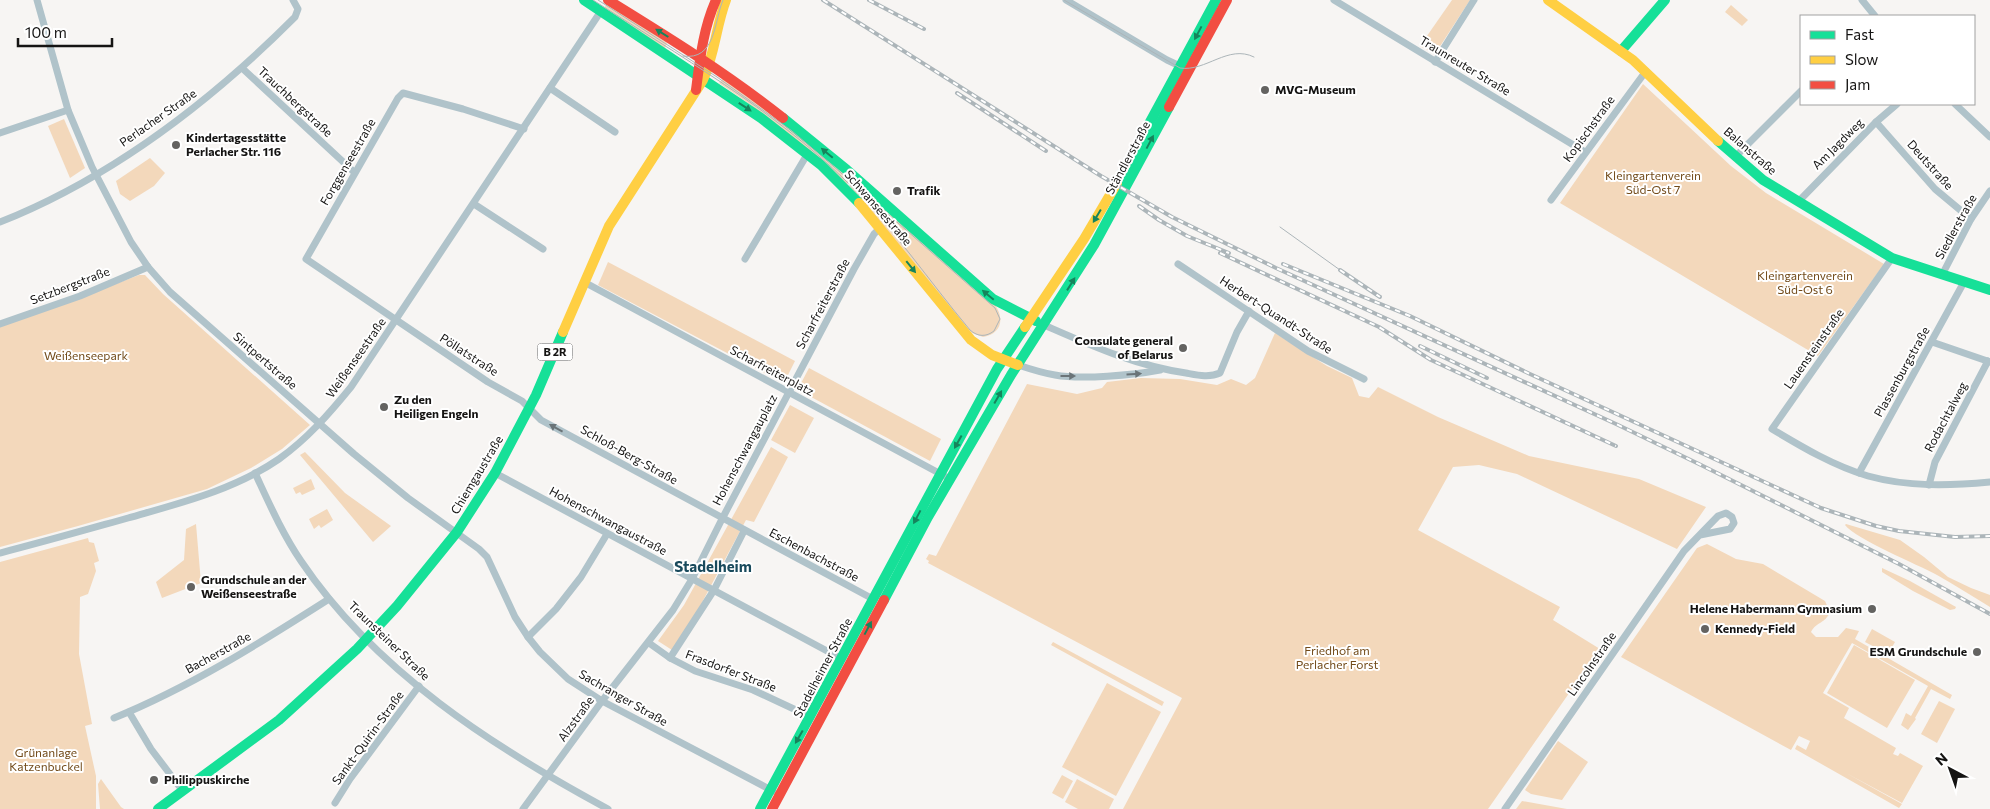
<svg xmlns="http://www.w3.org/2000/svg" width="1990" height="809" font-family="Commissioner,sans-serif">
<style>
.green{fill:#f3d8bb}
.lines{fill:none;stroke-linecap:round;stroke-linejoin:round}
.street{stroke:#b0c3ca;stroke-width:7}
.fast{stroke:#16e098;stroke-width:10}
.slow{stroke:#ffcf43;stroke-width:10}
.jam{stroke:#f24e42;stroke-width:10}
.tram{stroke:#acb5b9;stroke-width:1}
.rail-casing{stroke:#acb5b9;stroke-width:4}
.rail{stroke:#fff;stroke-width:2;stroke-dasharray:5.5;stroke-linecap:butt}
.oneway{fill:#16845c}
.oneway2{fill:#6a7478}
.poi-dot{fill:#646361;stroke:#fff;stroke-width:2}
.labels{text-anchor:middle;stroke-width:4;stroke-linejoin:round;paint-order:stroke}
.shield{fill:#fff;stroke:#5b5a5a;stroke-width:1}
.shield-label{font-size:11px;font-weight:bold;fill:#151413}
.street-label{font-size:12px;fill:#151413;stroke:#fff}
.poi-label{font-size:12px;font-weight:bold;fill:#151413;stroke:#fff;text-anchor:start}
.park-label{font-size:12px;fill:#724b1a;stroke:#fff}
.quarter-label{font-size:15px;font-weight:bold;fill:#194a5c;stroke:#fff}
</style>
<rect width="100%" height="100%" fill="#f7f5f3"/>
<g class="green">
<path d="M1452 0H1470L1435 54 1420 46Z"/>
<path d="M608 3 667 43 665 48 678 57 604 8Z"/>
<path d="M1731 5 1748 20 1742 26 1725 12Z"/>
<path d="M723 78 768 110 851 180 846 185 748 103 719 83Z"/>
<path d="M1643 84 1731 166 1766 193 1884 264 1818 356 1560 203Z"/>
<path d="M64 119 85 168 70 178 48 126Z"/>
<path d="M150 158 165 173 154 186 130 201 120 194 116 181Z"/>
<path d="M855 180 995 305C1005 319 1001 334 983 337L972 333 850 190 851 188 849 186Z"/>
<path d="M608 262 795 361 784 383 598 285Z"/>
<path d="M139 275H145L163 294 310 425 282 449 251 468 207 489 78 526 0 547V326L48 310Z"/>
<path d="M1275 333 1327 366 1352 378 1359 396 1369 398 1378 387 1438 417 1529 456 1639 479 1706 507 1677 549 1517 474 1479 465 1453 467 1418 530 1560 607 1553 620 1600 649 1488 809H1123L1182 698 928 563 929 561 926 559 929 554 936 556 1027 384 1077 394 1102 388 1107 382 1141 378 1180 379 1217 385 1231 379 1246 385 1255 378Z"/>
<path d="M809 368 941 439 930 461 800 391 799 387Z"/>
<path d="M790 405 814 418 795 453 771 440Z"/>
<path d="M771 447 788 457 754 522 746 520 699 608 672 650 658 641 684 605Z"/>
<path d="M305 452 345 493 391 526 373 542 300 455Z"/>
<path d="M311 479 315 489 302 495 300 492 296 494 293 488Z"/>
<path d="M327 509 333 520 321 528 319 525 314 529 309 519Z"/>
<path d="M196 524 201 583 162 598 156 582 184 560 186 529Z"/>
<path d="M1846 524 1900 540 1924 557 1948 577 1971 588 1990 595V607C1972 596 1955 585 1937 575 1917 564 1857 540 1845 525Z"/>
<path d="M88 538 89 542 94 543 99 561 94 563 96 571 88 594 80 597 79 654 92 724 85 726 96 776V809H0V562Z"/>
<path d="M1707 544 1736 559 1763 564 1825 601 1830 612C1825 624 1817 621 1811 632L1816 637H1838L1846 628 1859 631 1855 639 1952 695 1950 699 1931 689 1915 718 1916 719 1908 730 1901 725 1906 713 1911 716 1928 686 1852 643 1823 693 1849 708 1844 718 1896 748 1893 754 1898 756 1900 753 1923 766 1902 803 1846 773 1902 804 1899 808 1795 749 1797 745 1806 750 1810 741 1799 736 1791 750 1621 657 1697 548Z"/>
<path d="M1882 568 1910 581 1956 607 1955 609 1950 610 1913 591 1882 572Z"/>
<path d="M1872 629 1895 642 1888 654 1865 642Z"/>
<path d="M1053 642 1164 702 1162 706 1051 645Z"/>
<path d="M1854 645 1915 680 1887 728 1827 693Z"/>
<path d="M1107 683 1161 712 1116 796 1062 767Z"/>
<path d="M1939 701 1955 709 1937 743 1921 734Z"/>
<path d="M1558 741 1588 762 1562 800 1531 794 1525 790Z"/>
<path d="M1062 775 1073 781 1063 799 1052 793Z"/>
<path d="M101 779 121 807 124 809H100L98 784Z"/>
<path d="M1077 779 1114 799 1109 809H1078L1065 802Z"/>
<path d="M1522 801 1567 809H1516Z"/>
</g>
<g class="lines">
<g class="street">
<path d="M37 0 68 110 92 167 131 242 148 267 170 292 354 454 408 498 479 549 487 557 515 617 528 637 540 652 568 679 602 701 773 791"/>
<path d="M1066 0 1167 60 1182 67"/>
<path d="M1334 0 1585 152"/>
<path d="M1862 0 1875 16"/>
<path d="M1435 62 1474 0"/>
<path d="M242 68 354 172"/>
<path d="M550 88 615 132"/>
<path d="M1955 104 1990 137"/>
<path d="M1876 122 1935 189 1971 219"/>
<path d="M524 129 463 109 403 93 398 98 306 259 488 382 522 401 541 420 873 599"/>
<path d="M0 133 68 110"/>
<path d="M1735 157 1801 91"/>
<path d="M1551 200 1646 71"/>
<path d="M1798 202 1876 122 1897 104"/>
<path d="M474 204 543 249"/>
<path d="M0 222C111 178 211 101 295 17L298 9 293 0"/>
<path d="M1892 258 1772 429C1802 447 1834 466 1868 476 1908 487 1949 486 1990 482"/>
<path d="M745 259 808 153"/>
<path d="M1178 264 1308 351 1364 379"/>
<path d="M1942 275 1971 219 1990 191"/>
<path d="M584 282 950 479"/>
<path d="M0 324 80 296 148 267"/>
<path d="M1044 325C1090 345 1136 366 1186 373 1197 375 1209 378 1220 373L1237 332 1249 311"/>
<path d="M1932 342 1990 362"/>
<path d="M1018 365C1030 369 1042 373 1055 375 1081 380 1134 375 1160 370"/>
<path d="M255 473C269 503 282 533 301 561 375 671 493 747 608 809"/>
<path d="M495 473 842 659"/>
<path d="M1859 473 1964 282"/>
<path d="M1929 485 1935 462 1988 361"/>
<path d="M0 553C43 542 85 530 128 518 180 503 234 490 279 459 307 439 329 414 351 387L601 11"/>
<path d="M528 637 556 609 581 577 607 534"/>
<path d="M649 643 670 658 714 590 744 531"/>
<path d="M670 658 695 671 753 690 811 717"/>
<path d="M129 712 151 749 182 790"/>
<path d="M114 718C190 687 260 643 329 599"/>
<path d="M335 803 350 779 419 686"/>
<path d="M523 809 602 701 673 610 692 579 722 519 854 269 874 234 880 228"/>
<path d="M1505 809 1684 551 1718 516 1726 513 1732 517 1734 523 1730 529 1700 535"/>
</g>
<g class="fast">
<path d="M584 0 761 118 821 165 859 203"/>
<path d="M1621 51 1665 0"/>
<path d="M783 118 847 170 993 299 1036 321"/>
<path d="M1718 141 1763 180 1892 258 1990 290"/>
<path d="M1117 183 1216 0"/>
<path d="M884 600 928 517 1011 375 1094 245 1169 107"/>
<path d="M158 809 279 720 357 649 397 606 457 532 495 473 536 395 563 332"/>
<path d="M760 809 997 369 1025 327"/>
</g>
<g class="slow">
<path d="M1548 0 1633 60 1718 141"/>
<path d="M859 203 971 340 992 355 1018 365"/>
<path d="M1025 327 1084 239 1117 183"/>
<path d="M563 332 609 226 703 80C715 54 716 26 726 0"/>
</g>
<g class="jam">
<path d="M608 0C668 37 728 74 783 118"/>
<path d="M696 90C700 59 703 29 716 0"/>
<path d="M1169 107 1227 0"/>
<path d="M772 809 884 600"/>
</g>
<g class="tram">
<path d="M593 0C678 55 774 110 846 181 892 226 929 281 970 330 978 337 986 337 994 331L1000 319 995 308 840 172 792 131 717 77 598 0"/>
<path d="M1064 0 1180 68C1206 72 1228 44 1254 57"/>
<path d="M683 56C716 61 714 21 723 0"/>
<path d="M1280 227 1340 270"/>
</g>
<defs>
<g id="rail">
<path d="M823 0 1101 176 1172 217 1276 268 1616 424 1701 465 1899 564 1990 614"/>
<path d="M869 0 924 29"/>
<path d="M957 93 1046 151"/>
<path d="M1139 206 1159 220 1187 236 1229 253"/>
<path d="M1220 253 1379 327 1431 360 1616 446"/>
<path d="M1283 264 1410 316 1530 374 1821 508 1876 526 1899 531 1955 537 1990 536"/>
<path d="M1340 270 1380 297"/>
<path d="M1420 346 1487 378"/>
</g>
</defs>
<use href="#rail" class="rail-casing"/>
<use href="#rail" class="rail"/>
</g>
<defs><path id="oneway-solid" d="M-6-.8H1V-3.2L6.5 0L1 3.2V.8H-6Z" transform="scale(1.25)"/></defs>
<g class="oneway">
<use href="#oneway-solid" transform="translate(662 33) rotate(-148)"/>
<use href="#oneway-solid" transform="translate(1198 33) rotate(118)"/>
<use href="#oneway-solid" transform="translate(745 107) rotate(33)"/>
<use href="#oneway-solid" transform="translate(1150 142) rotate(-62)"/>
<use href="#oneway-solid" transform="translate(827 153) rotate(-140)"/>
<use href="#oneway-solid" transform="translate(1097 216) rotate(121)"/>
<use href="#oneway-solid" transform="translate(911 267) rotate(51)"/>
<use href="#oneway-solid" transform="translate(1071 284) rotate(-58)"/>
<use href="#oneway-solid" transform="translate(988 295) rotate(-140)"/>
<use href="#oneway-solid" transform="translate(998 397) rotate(-60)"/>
<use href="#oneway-solid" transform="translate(958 442) rotate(119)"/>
<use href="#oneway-solid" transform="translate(917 517) rotate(118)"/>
<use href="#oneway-solid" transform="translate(868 628) rotate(-62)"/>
<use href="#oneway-solid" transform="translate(799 737) rotate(120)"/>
</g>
<g class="oneway2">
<use href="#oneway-solid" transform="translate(1134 374) rotate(-3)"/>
<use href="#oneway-solid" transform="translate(1068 376)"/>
<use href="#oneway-solid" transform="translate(556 428) rotate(-151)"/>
</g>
<g class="poi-dot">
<circle cx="1265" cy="90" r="5"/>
<circle cx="176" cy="145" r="5"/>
<circle cx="897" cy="191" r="5"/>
<circle cx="1183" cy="348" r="5"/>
<circle cx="384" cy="407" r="5"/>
<circle cx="191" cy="587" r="5"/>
<circle cx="1872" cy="609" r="5"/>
<circle cx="1705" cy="629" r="5"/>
<circle cx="1977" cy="652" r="5"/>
<circle cx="154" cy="780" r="5"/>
</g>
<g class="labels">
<rect class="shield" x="537.5" y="343.5" width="35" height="17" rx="4"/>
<g class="shield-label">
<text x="555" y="356">B 2R</text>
</g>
<g class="street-label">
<text transform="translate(1465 66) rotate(31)" y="4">Traunreuter Straße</text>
<text transform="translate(295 102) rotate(43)" y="4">Trauchbergstraße</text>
<text transform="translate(158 118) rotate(-35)" y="4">Perlacher Straße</text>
<text transform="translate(1589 129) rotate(-54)" y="4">Kopischstraße</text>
<text transform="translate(1838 144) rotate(-45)" y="4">Am Jagdweg</text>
<text transform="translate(1750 151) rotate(41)" y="4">Balanstraße</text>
<text transform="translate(1128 158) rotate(-62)" y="4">Ständlerstraße</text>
<text transform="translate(348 162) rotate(-60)" y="4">Forggenseestraße</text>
<text transform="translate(1930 165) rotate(48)" y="4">Deutstraße</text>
<text transform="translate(878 208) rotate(49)" y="4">Schwanseestraße</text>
<text transform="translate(1956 227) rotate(-61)" y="4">Siedlerstraße</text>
<text transform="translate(70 286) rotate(-21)" y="4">Setzbergstraße</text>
<text transform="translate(823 304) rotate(-62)" y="4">Scharfreiterstraße</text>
<text transform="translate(1276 315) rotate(33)" y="4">Herbert-Quandt-Straße</text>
<text transform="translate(1814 349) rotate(-55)" y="4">Lauensteinstraße</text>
<text transform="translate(469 355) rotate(33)" y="4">Pöllatstraße</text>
<text transform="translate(356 358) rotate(-55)" y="4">Weißenseestraße</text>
<text transform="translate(265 361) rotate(41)" y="4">Sintpertstraße</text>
<text transform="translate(772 371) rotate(28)" y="4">Scharfreiterplatz</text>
<text transform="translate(1902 372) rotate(-61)" y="4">Plassenburgstraße</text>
<text transform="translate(1946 417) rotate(-62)" y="4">Rodachtalweg</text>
<text transform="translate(745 450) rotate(-62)" y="4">Hohenschwangauplatz</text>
<text transform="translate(629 455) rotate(29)" y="4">Schloß-Berg-Straße</text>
<text transform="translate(477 475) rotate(-59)" y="4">Chiemgaustraße</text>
<text transform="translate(608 521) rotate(28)" y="4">Hohenschwangaustraße</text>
<text transform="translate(814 555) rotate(28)" y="4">Eschenbachstraße</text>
<text transform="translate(389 641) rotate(44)" y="4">Traunsteiner Straße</text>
<text transform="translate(218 653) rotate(-29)" y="4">Bacherstraße</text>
<text transform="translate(1592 664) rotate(-55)" y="4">Lincolnstraße</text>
<text transform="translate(823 668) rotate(-62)" y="4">Stadelheimer Straße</text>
<text transform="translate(731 671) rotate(21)" y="4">Frasdorfer Straße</text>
<text transform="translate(623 698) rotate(30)" y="4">Sachranger Straße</text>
<text transform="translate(576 719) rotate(-54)" y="4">Alzstraße</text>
<text transform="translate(368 738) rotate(-54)" y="4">Sankt-Quirin-Straße</text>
</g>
<g class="poi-label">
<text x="1275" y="94">MVG-Museum</text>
<text x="186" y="142">Kindertagesstätte<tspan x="186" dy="14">Perlacher Str. 116</tspan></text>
<text x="907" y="195">Trafik</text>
<text x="1173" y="345" text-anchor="end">Consulate general<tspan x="1173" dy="14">of Belarus</tspan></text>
<text x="394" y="404">Zu den<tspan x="394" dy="14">Heiligen Engeln</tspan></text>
<text x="201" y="584">Grundschule an der<tspan x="201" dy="14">Weißenseestraße</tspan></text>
<text x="1862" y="613" text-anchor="end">Helene Habermann Gymnasium</text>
<text x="1715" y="633">Kennedy-Field</text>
<text x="1967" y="656" text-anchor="end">ESM Grundschule</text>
<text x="164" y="784">Philippuskirche</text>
</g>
<g class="park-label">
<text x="1653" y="180">Kleingartenverein<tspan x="1653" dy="14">Süd-Ost 7</tspan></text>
<text x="1805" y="280">Kleingartenverein<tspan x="1805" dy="14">Süd-Ost 6</tspan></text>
<text x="86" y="360">Weißenseepark</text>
<text x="1337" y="655">Friedhof am<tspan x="1337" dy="14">Perlacher Forst</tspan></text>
<text x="46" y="757">Grünanlage<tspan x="46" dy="14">Katzenbuckel</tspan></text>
</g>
<g class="quarter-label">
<text x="713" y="572">Stadelheim</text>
</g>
</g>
<rect x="1800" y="15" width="175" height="90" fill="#ffffff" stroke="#a1a1a1"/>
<rect x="1810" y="31" width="25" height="8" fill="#16e098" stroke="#a1a1a1"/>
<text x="1845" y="40" font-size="15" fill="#151413">Fast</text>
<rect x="1810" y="56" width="25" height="8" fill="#ffcf43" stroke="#a1a1a1"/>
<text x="1845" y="65" font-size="15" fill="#151413">Slow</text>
<rect x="1810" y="81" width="25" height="8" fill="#f24e42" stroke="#a1a1a1"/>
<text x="1845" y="90" font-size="15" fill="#151413">Jam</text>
<g transform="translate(1950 769) rotate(319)" stroke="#ffffff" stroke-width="4" paint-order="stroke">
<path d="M0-4L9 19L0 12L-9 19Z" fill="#151413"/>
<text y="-8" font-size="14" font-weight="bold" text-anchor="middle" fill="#151413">N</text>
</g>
<path d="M18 38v8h94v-8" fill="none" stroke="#151413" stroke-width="2.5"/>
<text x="25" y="38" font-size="15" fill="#151413" stroke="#ffffff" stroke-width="4" paint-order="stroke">100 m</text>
</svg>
